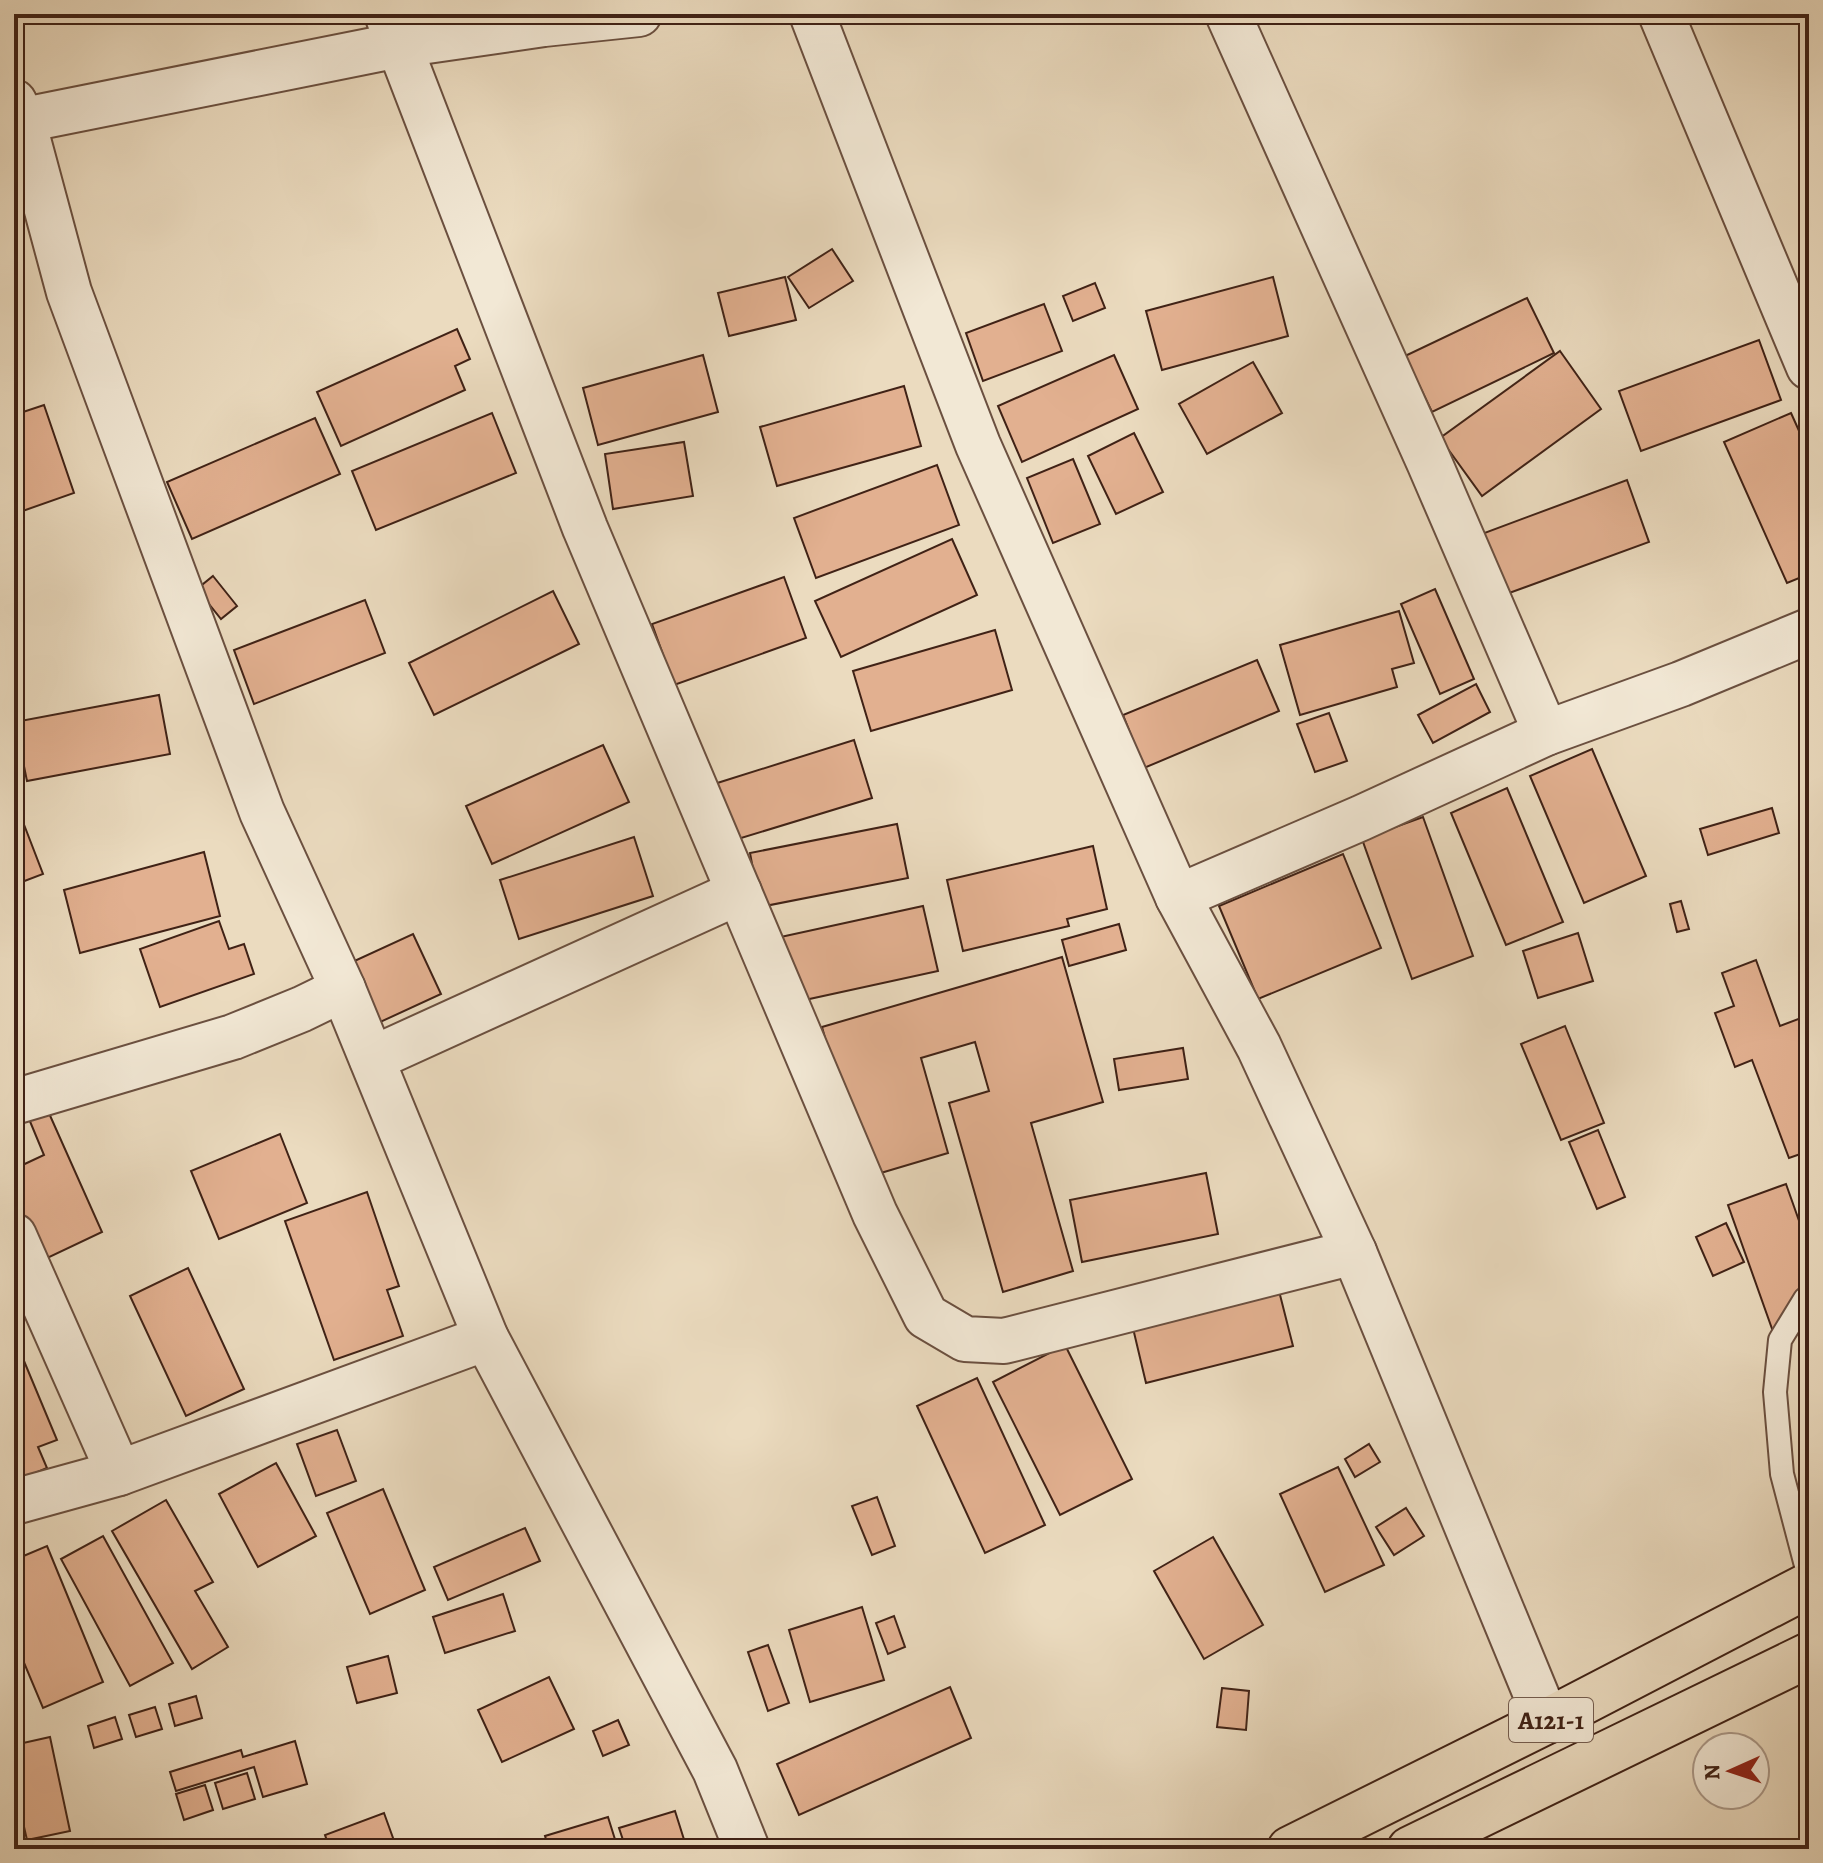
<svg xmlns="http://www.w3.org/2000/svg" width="1823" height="1863" font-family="Alegreya,serif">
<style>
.building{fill:#e2b090;stroke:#402216;stroke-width:2}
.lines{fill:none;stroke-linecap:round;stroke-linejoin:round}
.lane-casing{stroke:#6b5040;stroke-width:26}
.street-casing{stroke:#6b5040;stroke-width:48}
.highway-casing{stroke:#402216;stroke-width:48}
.lane{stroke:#f2e8d5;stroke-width:22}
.street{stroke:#f2e8d5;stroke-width:44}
.highway{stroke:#ebdbbf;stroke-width:44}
.labels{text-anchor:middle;stroke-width:6;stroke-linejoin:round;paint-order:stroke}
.shield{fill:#f2e8d5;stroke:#755d4f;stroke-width:2}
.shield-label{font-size:26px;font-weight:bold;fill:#402216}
</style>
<rect width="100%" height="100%" fill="#ebdbbf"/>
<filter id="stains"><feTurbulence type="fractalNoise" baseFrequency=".0025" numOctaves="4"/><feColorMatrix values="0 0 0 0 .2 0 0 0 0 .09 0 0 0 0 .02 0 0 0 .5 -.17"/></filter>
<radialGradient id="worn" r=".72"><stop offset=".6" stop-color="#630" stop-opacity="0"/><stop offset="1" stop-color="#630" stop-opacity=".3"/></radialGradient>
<g class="building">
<path d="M1809 232V259L1800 235Z"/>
<path d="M832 249 853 281 809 308 788 277Z"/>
<path d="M785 277 796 320 729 336 718 293Z"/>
<path d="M1273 277 1288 336 1162 370 1146 311Z"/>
<path d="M1095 283 1105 308 1073 321 1063 296Z"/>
<path d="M1527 298 1554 353 1432 412 1405 356Z"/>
<path d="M1044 304 1062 351 983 381 966 333Z"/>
<path d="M457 329 470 359 455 366 465 390 341 446 317 392Z"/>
<path d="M1759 340 1781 400 1641 451 1619 391Z"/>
<path d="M1560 351 1601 409 1482 496 1440 438Z"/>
<path d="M703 355 718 412 598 445 583 388Z"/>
<path d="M1114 355 1138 409 1022 462 998 406Z"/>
<path d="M1253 362 1282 413 1207 454 1179 404Z"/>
<path d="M904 386 921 446 777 486 760 427Z"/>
<path d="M44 405 74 493 14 514V415Z"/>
<path d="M492 413 516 473 376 530 352 471Z"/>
<path d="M1791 413 1809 453V574L1787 583 1724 442Z"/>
<path d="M315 418 340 474 192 539 167 482Z"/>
<path d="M1134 433 1163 492 1116 514 1088 456Z"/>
<path d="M684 442 693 496 613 509 605 454Z"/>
<path d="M1073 459 1100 524 1053 543 1027 478Z"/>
<path d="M937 465 959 525 816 578 794 518Z"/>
<path d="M1627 480 1649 542 1501 596 1479 535Z"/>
<path d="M952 539 977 595 841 657 815 601Z"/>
<path d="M213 576 237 606 221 619 197 589Z"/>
<path d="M784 577 806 638 674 685 652 624Z"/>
<path d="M1435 589 1474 679 1440 694 1401 604Z"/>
<path d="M553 591 579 644 434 715 409 663Z"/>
<path d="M365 600 385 653 254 704 234 650Z"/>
<path d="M1399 611 1414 663 1392 669 1397 687 1300 715 1280 645Z"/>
<path d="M995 630 1012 690 871 731 853 671Z"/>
<path d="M1257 660 1279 711 1144 768 1123 715Z"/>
<path d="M1476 684 1490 712 1433 743 1418 715Z"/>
<path d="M159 695 170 754 27 781 15 722Z"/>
<path d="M1329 713 1347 761 1315 772 1297 724Z"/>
<path d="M854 740 872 798 728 842 711 785Z"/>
<path d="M603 745 629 802 492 864 466 806Z"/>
<path d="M1592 749 1646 876 1584 903 1530 776Z"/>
<path d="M1507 788 1563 922 1506 945 1451 813Z"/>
<path d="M1772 808 1779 833 1708 855 1700 829Z"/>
<path d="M18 809 43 874 14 885V810Z"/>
<path d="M1423 817 1473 956 1412 979 1362 839Z"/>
<path d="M897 824 908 878 760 907 750 853Z"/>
<path d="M634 837 653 896 519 939 500 880Z"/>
<path d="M1093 846 1107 909 1067 919 1069 926 963 951 947 880Z"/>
<path d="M204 852 220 916 80 953 64 890Z"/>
<path d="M1343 854 1381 948 1258 999 1219 906Z"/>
<path d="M1681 901 1689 929 1677 932 1670 904Z"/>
<path d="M923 906 938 971 791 1003 776 938Z"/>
<path d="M219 921 229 949 244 944 254 974 160 1007 140 949Z"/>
<path d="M1119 924 1126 950 1069 966 1062 940Z"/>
<path d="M1578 933 1593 981 1538 998 1523 951Z"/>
<path d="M413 934 441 994 365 1029 337 969Z"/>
<path d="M1062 957 1103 1102 1031 1123 1073 1271 1003 1292 949 1103 989 1091 975 1042 921 1058 948 1153 864 1178 822 1027Z"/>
<path d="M1756 960 1780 1026 1809 1015V1151L1789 1158 1752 1060 1735 1067 1715 1013 1734 1006 1722 973Z"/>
<path d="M1565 1026 1604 1123 1561 1140 1521 1044Z"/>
<path d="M1183 1048 1188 1079 1119 1090 1114 1059Z"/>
<path d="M48 1111 102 1232 41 1261 14 1201V1169L44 1155 29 1119Z"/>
<path d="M1598 1130 1625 1197 1597 1209 1569 1142Z"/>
<path d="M280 1134 307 1203 219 1239 191 1171Z"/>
<path d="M1206 1173 1218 1234 1082 1262 1070 1200Z"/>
<path d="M1786 1184 1809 1249V1328L1776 1340 1728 1205Z"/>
<path d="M367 1192 399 1286 387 1290 403 1336 334 1360 285 1221Z"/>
<path d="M1726 1223 1744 1262 1713 1276 1696 1237Z"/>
<path d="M188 1268 244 1389 186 1416 130 1296Z"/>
<path d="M1278 1287 1293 1346 1146 1383 1132 1324Z"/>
<path d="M14 1337 57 1440 38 1447 47 1468 14 1482Z"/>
<path d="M1065 1345 1132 1479 1060 1515 993 1382Z"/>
<path d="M977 1378 1045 1525 985 1553 917 1406Z"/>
<path d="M337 1430 356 1481 316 1496 297 1444Z"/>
<path d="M1369 1444 1380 1462 1355 1477 1345 1459Z"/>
<path d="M276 1463 316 1536 258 1567 219 1494Z"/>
<path d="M1338 1467 1384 1565 1325 1592 1280 1494Z"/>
<path d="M383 1489 425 1590 370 1614 327 1513Z"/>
<path d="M877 1497 895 1546 872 1555 852 1506Z"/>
<path d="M166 1500 213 1582 195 1591 228 1647 192 1669 112 1531Z"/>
<path d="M1406 1508 1424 1536 1394 1555 1376 1527Z"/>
<path d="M525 1528 540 1561 448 1600 434 1567Z"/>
<path d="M103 1536 173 1663 130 1686 61 1559Z"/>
<path d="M1213 1537 1263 1625 1204 1659 1154 1571Z"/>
<path d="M47 1546 103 1682 43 1708 14 1639V1560Z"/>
<path d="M503 1594 515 1631 445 1653 433 1617Z"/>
<path d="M862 1607 884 1680 810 1702 789 1630Z"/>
<path d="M894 1616 905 1647 888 1654 876 1623Z"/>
<path d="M768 1645 789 1703 768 1711 748 1652Z"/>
<path d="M388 1656 397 1693 357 1703 347 1667Z"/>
<path d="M549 1677 574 1729 502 1762 478 1710Z"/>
<path d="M950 1687 971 1738 799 1815 777 1764Z"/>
<path d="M1222 1688 1249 1691 1246 1730 1217 1727Z"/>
<path d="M196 1696 202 1718 175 1726 169 1704Z"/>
<path d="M155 1707 162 1729 136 1737 129 1715Z"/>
<path d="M115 1717 122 1739 94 1748 88 1726Z"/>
<path d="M618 1720 629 1745 603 1756 593 1731Z"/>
<path d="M50 1737 70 1831 27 1840 14 1783V1745Z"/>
<path d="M295 1741 307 1784 263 1797 254 1767 176 1791 170 1772 241 1750 243 1757Z"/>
<path d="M247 1773 255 1799 223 1809 215 1783Z"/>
<path d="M205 1785 213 1810 184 1820 176 1794Z"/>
<path d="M675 1811 687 1849H626L619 1828Z"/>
<path d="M384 1813 397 1849H330L325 1835Z"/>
<path d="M608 1817 618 1849H549L545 1836Z"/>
</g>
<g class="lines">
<defs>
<path id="lane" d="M1809 1298 1805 1299 1780 1340 1775 1392 1782 1474 1809 1577"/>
<g id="street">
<path d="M387 14 585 528 875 1214 926 1316 965 1339 1004 1341 1354 1252"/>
<path d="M812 14 978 445 1178 897 1259 1047 1354 1252 1547 1721"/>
<path d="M1228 14 1429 462 1546 733"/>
<path d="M1661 14 1809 367"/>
<path d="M14 102 23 121 69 292 262 812 343 989 486 1338 715 1770 747 1849"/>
<path d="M14 122 399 45 544 24 639 14"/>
<path d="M1178 897 1361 818 1546 733 1681 684 1809 631"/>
<path d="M372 1059 739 892"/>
<path d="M14 1102 233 1037 302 1009 343 989"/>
<path d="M14 1236 119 1473"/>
<path d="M14 1502 119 1473 486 1338"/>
</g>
<g id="highway">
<path d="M1290 1849 1547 1721 1809 1585"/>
<path d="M1410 1849 1809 1655"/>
</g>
</defs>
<use href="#lane" class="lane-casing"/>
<use href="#street" class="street-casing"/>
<use href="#highway" class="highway-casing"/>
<use href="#lane" class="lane"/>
<use href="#street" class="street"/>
<use href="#highway" class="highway"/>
</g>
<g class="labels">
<rect class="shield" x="1509" y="1698" width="84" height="44" rx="6"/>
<g class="shield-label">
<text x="1551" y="1729">A121-1</text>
</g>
</g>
<rect width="1823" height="1863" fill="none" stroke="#ebdbbf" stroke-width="48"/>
<rect x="16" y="16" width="1791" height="1831" fill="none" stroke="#402216" stroke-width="4"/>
<rect x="24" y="24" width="1775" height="1815" fill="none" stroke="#402216" stroke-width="2"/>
<g transform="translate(1731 1771) rotate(267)"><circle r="38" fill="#f2e8d5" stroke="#ab9989" stroke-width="2"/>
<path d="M0-6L14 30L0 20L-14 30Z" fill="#8f2418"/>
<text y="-12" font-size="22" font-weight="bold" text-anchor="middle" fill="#402216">N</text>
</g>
<rect width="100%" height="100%" filter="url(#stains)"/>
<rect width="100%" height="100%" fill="url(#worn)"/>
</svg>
